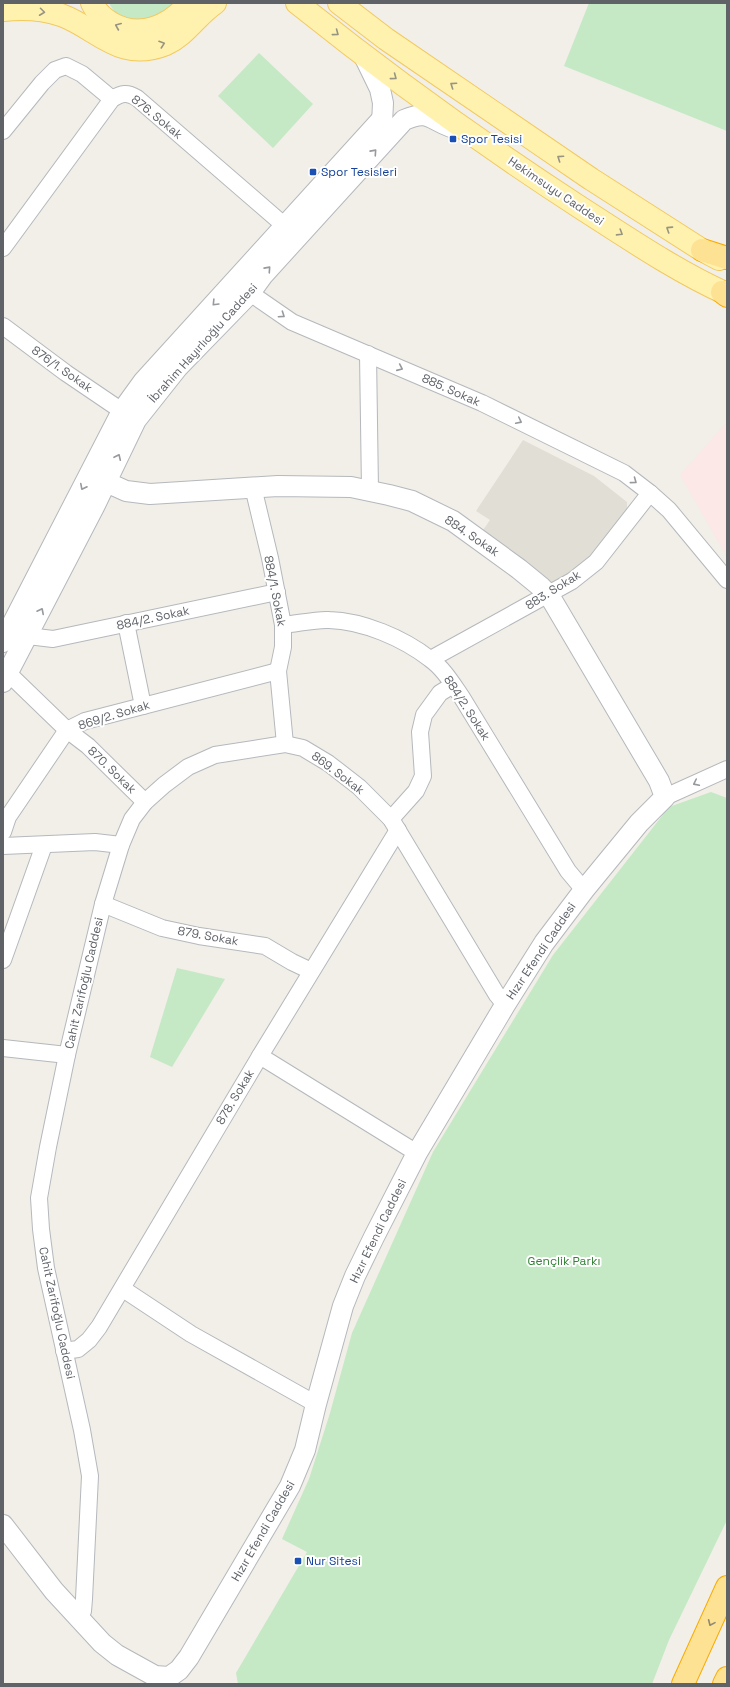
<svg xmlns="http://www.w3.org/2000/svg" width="730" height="1687" font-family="'Space Grotesk',sans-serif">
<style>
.education{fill:#e1ded6}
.medical{fill:#fce8e6}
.green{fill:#c5e8c5}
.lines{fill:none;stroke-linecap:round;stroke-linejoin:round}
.minor-casing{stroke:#b5b8bc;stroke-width:18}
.tertiary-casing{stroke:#b5b8bc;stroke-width:22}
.primary-casing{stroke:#f2c960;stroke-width:24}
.motorway-casing{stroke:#f9ab00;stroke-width:24}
.minor{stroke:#fff;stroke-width:16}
.tertiary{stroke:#fff;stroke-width:20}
.primary{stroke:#fff2af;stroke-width:22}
.motorway{stroke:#fde293;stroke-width:22}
.oneway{stroke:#979581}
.oneway2{stroke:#979a9d}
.oneway3{stroke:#8e8975}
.transit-dot{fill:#1a4fb4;stroke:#fff;stroke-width:1.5}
.labels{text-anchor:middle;stroke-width:4;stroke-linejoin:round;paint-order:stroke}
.street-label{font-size:12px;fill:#5f6368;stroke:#fff}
.transit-label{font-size:12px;fill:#164399;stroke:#fff;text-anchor:start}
.park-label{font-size:12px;fill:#348238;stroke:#fff}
</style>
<rect width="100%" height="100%" fill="#f1efe8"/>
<path class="education" d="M523 440 594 476 627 502V517L596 556 555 587 481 533 490 520 476 511Z"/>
<path class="medical" d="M727 422V557L680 475Z"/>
<g class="green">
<path d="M109 3H178L162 20C142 20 120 25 109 3Z"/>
<path d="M589 3H727V131L564 66Z"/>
<path d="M259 53 313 104 273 148 218 96Z"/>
<path d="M711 792 727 798V1520L669 1640 652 1684H238L236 1673 307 1552 282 1539 309 1479 330 1413 352 1333 433 1152 553 955 669 807Z"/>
<path d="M177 968 225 979 172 1067 150 1057Z"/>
</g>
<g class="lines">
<defs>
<g id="minor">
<path d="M3 131 42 83 55 70 66 66 82 74 112 99"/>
<path d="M3 248 112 99C122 93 127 92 137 98L285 226"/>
<path d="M250 293 292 322 482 403 624 473 650 493 669 510 727 580"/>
<path d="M3 326 66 373 122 411"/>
<path d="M368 354 370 490"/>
<path d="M253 487 270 558 283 625V647L278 671 285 744"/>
<path d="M126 623 143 706"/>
<path d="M283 625C296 624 317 619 329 620 363 621 403 638 430 659 443 668 452 683 461 696L568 871 584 890"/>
<path d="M28 636 53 639 277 592"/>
<path d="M431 659 572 581 596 562 650 493"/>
<path d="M8 673 67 730 88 746 145 802"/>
<path d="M665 797 727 769"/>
<path d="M391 819 416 791 423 776 420 732 424 715 440 693 453 685"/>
<path d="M3 832 8 817 67 730 85 721 278 671"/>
<path d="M3 846 95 842 121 845"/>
<path d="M103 904 162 928 199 936 265 946 292 962 311 971"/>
<path d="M3 960 44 845"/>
<path d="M3 1048 67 1055"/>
<path d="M260 1056 417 1153"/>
<path d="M123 1289 191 1334 316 1404"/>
<path d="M64 1351 78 1349 89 1340 99 1327 260 1056 398 830"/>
<path d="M79 1619 83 1611 84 1599 90 1476 82 1430 46 1268 41 1229 39 1198 48 1147 67 1055 103 904 121 845 132 819 145 802 164 785 188 767 215 755 285 744 303 748 328 763 359 787 391 819 497 995 505 1005"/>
</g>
<g id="tertiary">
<path d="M363 54 380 89 383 103 382 124 384 131"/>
<path d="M3 642 122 411 143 382 382 119"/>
<path d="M3 682 94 507 136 420 178 367 250 293 263 275 404 120C429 109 429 119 451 127"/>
<path d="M3 1525 54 1591 102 1643 117 1655 155 1676 169 1677 179 1670 189 1657 290 1486 305 1450 316 1404 343 1306 355 1276 374 1237 417 1153 505 1005 544 943 584 890 639 823 665 797 659 781 549 595 541 587 519 569 453 521 412 501 389 495 351 487 278 486 150 494 126 491 106 482"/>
</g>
<g id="primary">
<path d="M92 3C96 12 103 18 111 23 140 40 170 26 189 3"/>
<path d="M297 3C388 76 484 145 581 208 628 238 676 271 727 294"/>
<path d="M339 3 386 39 591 179 702 250 719 259"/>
<path d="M3 10C21 8 43 9 61 15 99 29 119 63 166 44 186 35 197 15 215 3"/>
</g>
<g id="motorway">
<path d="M702 250 727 258"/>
<path d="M722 292 727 296"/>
<path d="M683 1684 727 1587"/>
<path d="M724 1684 727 1678"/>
</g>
</defs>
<use href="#minor" class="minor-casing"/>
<use href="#tertiary" class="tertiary-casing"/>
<use href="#primary" class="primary-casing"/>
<use href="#motorway" class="motorway-casing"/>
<use href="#minor" class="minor"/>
<use href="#tertiary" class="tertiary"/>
<use href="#primary" class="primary"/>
<use href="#motorway" class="motorway"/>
</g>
<defs><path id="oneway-chevron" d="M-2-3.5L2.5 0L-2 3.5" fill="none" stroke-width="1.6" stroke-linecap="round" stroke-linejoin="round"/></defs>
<g class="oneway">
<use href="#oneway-chevron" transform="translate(42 12) rotate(7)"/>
<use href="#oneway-chevron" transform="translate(118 26) rotate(-157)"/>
<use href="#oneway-chevron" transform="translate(336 33) rotate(37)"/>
<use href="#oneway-chevron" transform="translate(162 44) rotate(-19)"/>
<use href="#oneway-chevron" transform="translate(394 77) rotate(37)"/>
<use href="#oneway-chevron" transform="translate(453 85) rotate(-146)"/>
<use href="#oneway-chevron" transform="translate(560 158) rotate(-146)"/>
<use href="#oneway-chevron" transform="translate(669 229) rotate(-147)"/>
<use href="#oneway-chevron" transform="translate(620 233) rotate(32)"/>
</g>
<g class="oneway2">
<use href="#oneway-chevron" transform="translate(374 152) rotate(-48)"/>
<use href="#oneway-chevron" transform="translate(268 269) rotate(-48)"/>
<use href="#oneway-chevron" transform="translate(215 303) rotate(134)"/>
<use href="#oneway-chevron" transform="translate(282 315) rotate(34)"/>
<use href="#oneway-chevron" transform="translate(400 368) rotate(24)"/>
<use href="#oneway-chevron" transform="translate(519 421) rotate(26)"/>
<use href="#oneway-chevron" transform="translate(118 457) rotate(-65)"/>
<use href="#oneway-chevron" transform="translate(634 481) rotate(36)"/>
<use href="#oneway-chevron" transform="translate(83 487) rotate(117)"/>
<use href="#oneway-chevron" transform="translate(41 611) rotate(-63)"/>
<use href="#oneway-chevron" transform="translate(696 783) rotate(154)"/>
</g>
<use class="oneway3" href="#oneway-chevron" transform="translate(711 1623) rotate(114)"/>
<g class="transit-dot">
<rect x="449" y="135" width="8" height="8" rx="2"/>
<rect x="309" y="168" width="8" height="8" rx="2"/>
<rect x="294" y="1557" width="8" height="8" rx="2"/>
</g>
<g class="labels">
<g class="street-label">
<text transform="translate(157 117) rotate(39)" y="4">876. Sokak</text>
<text transform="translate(556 191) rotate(34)" y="4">Hekimsuyu Caddesi</text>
<text transform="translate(203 343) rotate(-48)" y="4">İbrahim Hayırlıoğlu Caddesi</text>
<text transform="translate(62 369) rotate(35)" y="4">876/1. Sokak</text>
<text transform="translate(451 390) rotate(24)" y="4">885. Sokak</text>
<text transform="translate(472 536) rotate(34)" y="4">884. Sokak</text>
<text transform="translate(553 590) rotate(-32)" y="4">883. Sokak</text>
<text transform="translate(275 591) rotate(79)" y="4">884/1. Sokak</text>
<text transform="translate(153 618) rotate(-12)" y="4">884/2. Sokak</text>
<text transform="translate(467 708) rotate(57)" y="4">884/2. Sokak</text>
<text transform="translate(114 715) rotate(-17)" y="4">869/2. Sokak</text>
<text transform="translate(112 770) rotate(44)" y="4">870. Sokak</text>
<text transform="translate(338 773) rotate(37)" y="4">869. Sokak</text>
<text transform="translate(208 936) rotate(10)" y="4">879. Sokak</text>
<text transform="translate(541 951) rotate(-56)" y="4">Hızır Efendi Caddesi</text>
<text transform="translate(84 983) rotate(-77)" y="4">Cahit Zarifoğlu Caddesi</text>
<text transform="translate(235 1097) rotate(-59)" y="4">878. Sokak</text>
<text transform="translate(378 1231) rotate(-64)" y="4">Hızır Efendi Caddesi</text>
<text transform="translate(57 1313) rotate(78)" y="4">Cahit Zarifoğlu Caddesi</text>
<text transform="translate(263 1531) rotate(-60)" y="4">Hızır Efendi Caddesi</text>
</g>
<g class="transit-label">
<text x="461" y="143">Spor Tesisi</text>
<text x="321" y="176">Spor Tesisleri</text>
<text x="306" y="1565">Nur Sitesi</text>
</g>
<g class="park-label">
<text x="564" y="1265">Gençlik Parkı</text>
</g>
</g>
<rect width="730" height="1687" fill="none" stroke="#5f6368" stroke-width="8"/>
</svg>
